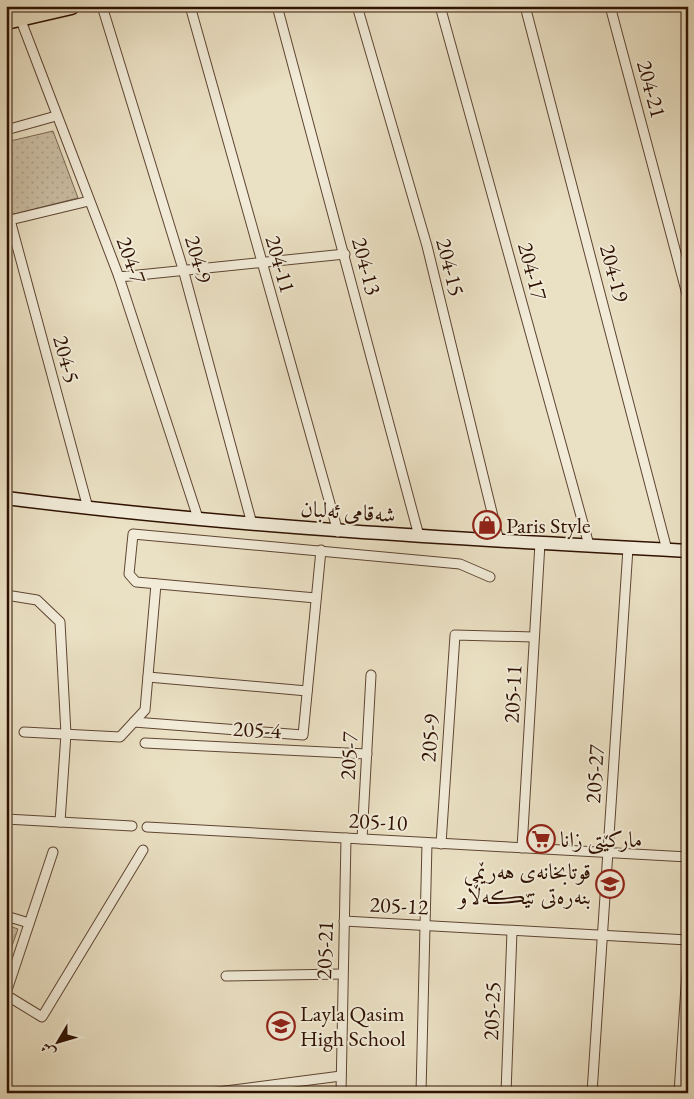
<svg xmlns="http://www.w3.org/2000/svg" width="694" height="1099" font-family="'EB Garamond',Amiri,serif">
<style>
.grass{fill:url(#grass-dots);stroke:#7c6752}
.garden{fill:url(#garden-furrows);stroke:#7c6752}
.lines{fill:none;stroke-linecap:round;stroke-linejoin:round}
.street-casing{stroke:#5e4532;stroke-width:11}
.secondary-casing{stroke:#2f1101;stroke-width:15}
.highway-casing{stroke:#2f1101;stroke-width:19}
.street{stroke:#f1ebd8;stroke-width:9}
.secondary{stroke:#f1ebd8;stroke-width:12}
.highway{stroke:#eae0c3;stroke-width:16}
.labels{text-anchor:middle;stroke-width:4;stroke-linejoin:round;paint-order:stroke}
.street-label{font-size:22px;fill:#2f1101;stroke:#f1ebd8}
.poi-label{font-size:22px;fill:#2f1101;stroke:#f1ebd8;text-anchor:start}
</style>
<defs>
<pattern id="grass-dots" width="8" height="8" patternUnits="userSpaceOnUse" patternTransform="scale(1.25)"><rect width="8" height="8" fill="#cabda2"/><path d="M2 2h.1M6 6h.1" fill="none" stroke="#aea18a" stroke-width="1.8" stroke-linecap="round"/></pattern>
<pattern id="garden-furrows" width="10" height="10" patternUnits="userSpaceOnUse" patternTransform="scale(1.25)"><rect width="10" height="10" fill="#cabda2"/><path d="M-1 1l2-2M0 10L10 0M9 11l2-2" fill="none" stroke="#aea18a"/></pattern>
</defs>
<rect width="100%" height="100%" fill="#eae0c3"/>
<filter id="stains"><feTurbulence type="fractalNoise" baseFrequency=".004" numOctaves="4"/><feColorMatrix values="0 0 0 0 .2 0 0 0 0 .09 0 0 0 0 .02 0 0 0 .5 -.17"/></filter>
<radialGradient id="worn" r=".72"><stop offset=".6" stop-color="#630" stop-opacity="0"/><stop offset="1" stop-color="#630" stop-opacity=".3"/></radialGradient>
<path class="grass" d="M53 131 78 198 6 216V142Z"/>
<path class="garden" d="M6 925 18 929 7 960 6 959Z"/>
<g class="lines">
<defs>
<g id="street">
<path d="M102 6 183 269 252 524"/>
<path d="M190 6 338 532"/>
<path d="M277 6 419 536"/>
<path d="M357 6 427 246 499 541"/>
<path d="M440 6 589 545"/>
<path d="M525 6 667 550"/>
<path d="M610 6 688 298"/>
<path d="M20 18 119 277 198 518"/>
<path d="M6 130 56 116"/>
<path d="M10 220 88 508"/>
<path d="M6 221 89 201"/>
<path d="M119 277 345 254"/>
<path d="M6 595 37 600 60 622 66 734 60 822"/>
<path d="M316 598 136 582 129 574 133 534 460 564 490 577"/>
<path d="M148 677 307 691"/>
<path d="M134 722 303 735 321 550"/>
<path d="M24 732 120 737 145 710 156 584"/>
<path d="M145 743 367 754"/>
<path d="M6 819 132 826"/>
<path d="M147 827 688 857"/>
<path d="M362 839 371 675"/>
<path d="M441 844 455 635 534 637"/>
<path d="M522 848 540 543"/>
<path d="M6 916 29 923"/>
<path d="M344 921 688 940"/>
<path d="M226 976 342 974"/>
<path d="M6 993 53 852"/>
<path d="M6 995 42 1017 143 850"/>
<path d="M210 1093 341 1076"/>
<path d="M341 1093 346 838"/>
<path d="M421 1093 427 843"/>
<path d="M506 1093 512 931"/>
<path d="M592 1093 628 548"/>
<path d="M679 1093 688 956"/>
</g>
<path id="secondary" d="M6 498C232 527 460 539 688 551"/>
<path id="highway" d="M6 21 71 6"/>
</defs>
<use href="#street" class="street-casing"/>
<use href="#secondary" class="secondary-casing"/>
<use href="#highway" class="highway-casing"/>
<use href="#street" class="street"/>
<use href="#secondary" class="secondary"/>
<use href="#highway" class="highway"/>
</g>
<defs>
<symbol id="shop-ring" viewBox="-11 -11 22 22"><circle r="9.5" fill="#f1ebd8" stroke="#8f2418" stroke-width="1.5"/><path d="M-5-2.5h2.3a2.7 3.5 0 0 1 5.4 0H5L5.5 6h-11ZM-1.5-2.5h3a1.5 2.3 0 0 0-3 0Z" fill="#8f2418"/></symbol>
<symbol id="supermarket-ring" viewBox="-11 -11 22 22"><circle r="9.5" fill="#f1ebd8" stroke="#8f2418" stroke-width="1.5"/><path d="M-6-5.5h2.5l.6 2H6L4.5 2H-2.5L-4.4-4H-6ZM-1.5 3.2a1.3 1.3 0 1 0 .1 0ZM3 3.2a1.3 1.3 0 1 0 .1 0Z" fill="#8f2418"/></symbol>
<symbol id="school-ring" viewBox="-11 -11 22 22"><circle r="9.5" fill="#f1ebd8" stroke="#8f2418" stroke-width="1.5"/><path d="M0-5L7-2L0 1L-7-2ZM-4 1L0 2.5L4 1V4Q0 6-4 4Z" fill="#8f2418"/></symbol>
</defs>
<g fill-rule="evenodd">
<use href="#shop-ring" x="471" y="509" width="32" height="32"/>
<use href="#supermarket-ring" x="525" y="823" width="32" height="32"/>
<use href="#school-ring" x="594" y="868" width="32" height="32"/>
<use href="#school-ring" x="265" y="1010" width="32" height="32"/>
</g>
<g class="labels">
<g class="street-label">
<text transform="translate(652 89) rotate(75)" y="8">204-21</text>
<text transform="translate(199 259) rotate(74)" y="8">204-9</text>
<text transform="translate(132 260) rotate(70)" y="8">204-7</text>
<text transform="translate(281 264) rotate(74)" y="8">204-11</text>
<text transform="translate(367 266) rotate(75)" y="8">204-13</text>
<text transform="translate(451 267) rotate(76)" y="8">204-15</text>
<text transform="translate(533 271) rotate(75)" y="8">204-17</text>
<text transform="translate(615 273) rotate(75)" y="8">204-19</text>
<text transform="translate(67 359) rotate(75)" y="8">204-5</text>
<text transform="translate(348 511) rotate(4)" y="8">شەقامی ئەلبان</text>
<text transform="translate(512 694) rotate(-87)" y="8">205-11</text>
<text transform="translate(257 729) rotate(3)" y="8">205-4</text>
<text transform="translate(429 738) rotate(-86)" y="8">205-9</text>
<text transform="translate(348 756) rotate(-87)" y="8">205-7</text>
<text transform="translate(594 774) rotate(-86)" y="8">205-27</text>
<text transform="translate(378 821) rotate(3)" y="8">205-10</text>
<text transform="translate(399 905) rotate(3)" y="8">205-12</text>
<text transform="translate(324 950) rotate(-88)" y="8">205-21</text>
<text transform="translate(491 1011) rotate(-88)" y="8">205-25</text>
</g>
<g class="poi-label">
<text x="506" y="533">Paris Style</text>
<text x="560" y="847">مارکێتی زانا</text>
<text x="591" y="879" text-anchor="end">قوتابخانەی هەرێمی<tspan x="591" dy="25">بنەرەتی تێڪەڵاو</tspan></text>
<text x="300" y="1021">Layla Qasim<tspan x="300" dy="25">High School</tspan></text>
</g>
</g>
<rect width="694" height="1099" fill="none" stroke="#eae0c3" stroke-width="25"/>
<rect x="8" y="8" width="679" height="1084" fill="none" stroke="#2f1101" stroke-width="2.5"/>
<rect x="12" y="12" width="669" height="1074" fill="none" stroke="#2f1101"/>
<g transform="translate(58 1042) rotate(232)" stroke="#f1ebd8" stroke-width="4" paint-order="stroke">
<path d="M0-4L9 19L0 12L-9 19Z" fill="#2f1101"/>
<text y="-8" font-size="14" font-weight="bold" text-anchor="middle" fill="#2f1101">ش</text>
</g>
<rect width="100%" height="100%" filter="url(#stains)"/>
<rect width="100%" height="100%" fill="url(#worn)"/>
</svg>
